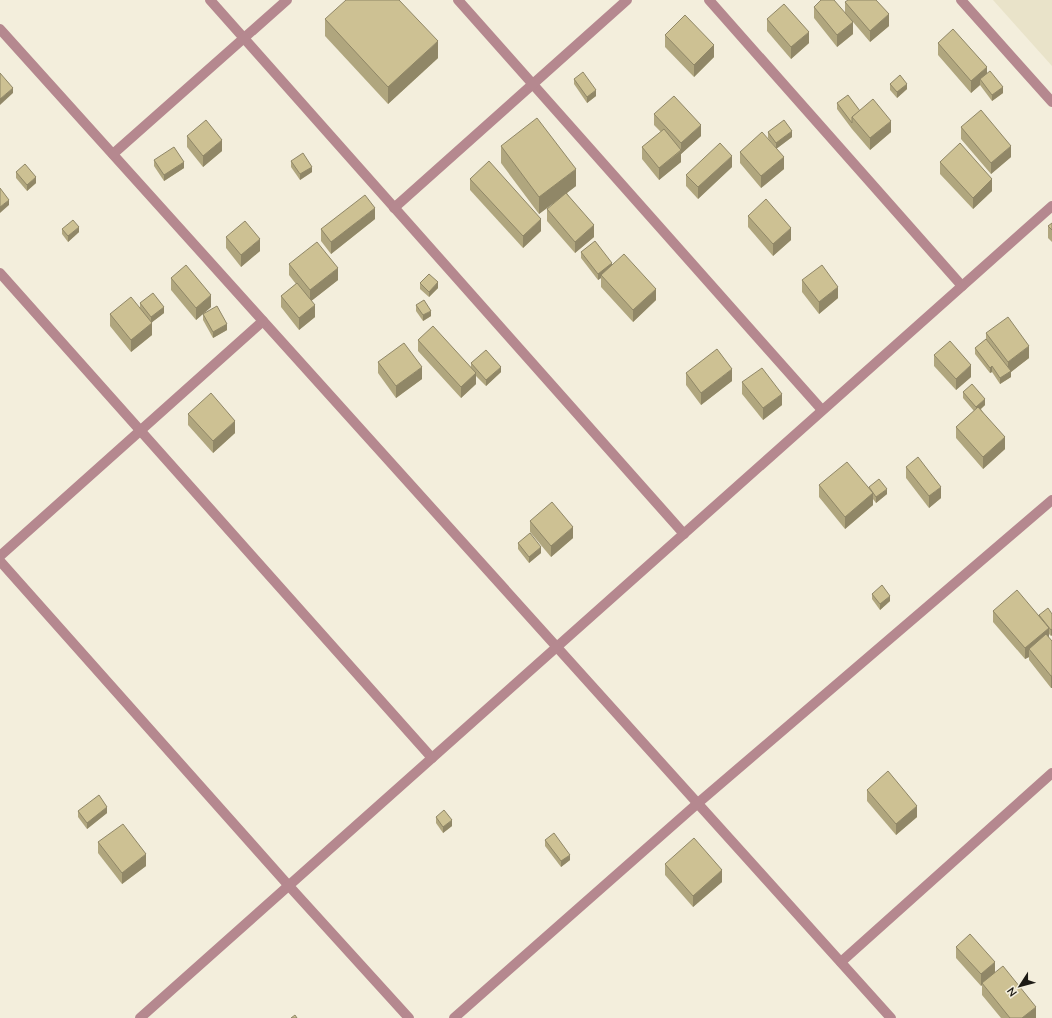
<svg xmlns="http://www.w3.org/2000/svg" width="1052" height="1018" font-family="Mulish,sans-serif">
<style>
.built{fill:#e9e3c9}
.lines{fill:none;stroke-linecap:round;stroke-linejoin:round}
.minor{stroke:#b5888f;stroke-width:10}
.wall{fill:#b0a67e}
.shaded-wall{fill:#908767}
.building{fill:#cdc193;stroke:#908767}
</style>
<rect width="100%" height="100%" fill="#f3eedc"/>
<path class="built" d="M993 0H1052V66Z"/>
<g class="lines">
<g class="minor">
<path d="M210 0 684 534"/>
<path d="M458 0 822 410"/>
<path d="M709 0 962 286"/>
<path d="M961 0 1052 102"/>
<path d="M0 29 891 1018"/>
<path d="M113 154 287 0"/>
<path d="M394 208 627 0"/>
<path d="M0 273 432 758"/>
<path d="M0 556 263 321"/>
<path d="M0 561 289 886 409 1018"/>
<path d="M841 962 1052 773"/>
<path d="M140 1018 1052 206"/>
<path d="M454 1018 698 803 1052 500"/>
</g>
</g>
<g class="wall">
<path d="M845 2 889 26 870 42 853 22V34L837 47 814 18V7L845 13Z"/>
<path d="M325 19 438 58 388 104 325 36Z"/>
<path d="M767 19 809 43 791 59 767 31Z"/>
<path d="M665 35 714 57 694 77 665 47Z"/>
<path d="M938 43 987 74 1003 93 992 101 980 85 971 93 938 55Z"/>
<path d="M574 79 596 96 587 103 574 84Z"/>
<path d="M890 84 907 89 897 98 890 90Z"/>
<path d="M837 103 860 111 891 132 870 150 852 129 837 109Z"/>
<path d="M654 114 701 136 681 154V162L659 180 642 159V147L661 132 654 125Z"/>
<path d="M961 127 1011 157 991 174 961 139Z"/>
<path d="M768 132 792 137 776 149 784 169 761 188 740 163V152L776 148 768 138Z"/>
<path d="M187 136 222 151 203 167 187 147Z"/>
<path d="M501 146 576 186 567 193 594 237 575 253 547 221V209L559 199 539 214 501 163Z"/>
<path d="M154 160 184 168 164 181 154 166Z"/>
<path d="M291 161 312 172 300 180 291 167Z"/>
<path d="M940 162 992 191 973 209 940 174Z"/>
<path d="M732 167 698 199 686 186V175Z"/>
<path d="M16 172 36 183 27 191 16 178Z"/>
<path d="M470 179 541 231 523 248 470 190Z"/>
<path d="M748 216 791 240 773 256 748 227Z"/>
<path d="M375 219 331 254 321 241V229Z"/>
<path d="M1052 223V242L1048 238V226Z"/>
<path d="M62 229 79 232 68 242 62 234Z"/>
<path d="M226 237 260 251 241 267 226 248Z"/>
<path d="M581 252 612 265 656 300 633 322 601 287V278L598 280 581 258Z"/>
<path d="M289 264 338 280 311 301 315 317 299 330 281 307V296L296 284 289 275Z"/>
<path d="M171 278 211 307 196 320 171 290Z"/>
<path d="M802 280 838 298 819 314 802 292Z"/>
<path d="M420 283 438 288 429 297 420 289Z"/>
<path d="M140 303 164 313 152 322V335L131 352 110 326V314L140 307Z"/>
<path d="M416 305 431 316 423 321 416 311Z"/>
<path d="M203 314 227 330 213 338 203 320Z"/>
<path d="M986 333 1029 358 1011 372V377L1000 384 992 372 990 373 975 354V348L986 339Z"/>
<path d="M418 340 471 367V363L501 372 486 386 476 376V384L461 398 418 351Z"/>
<path d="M934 355 971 377 956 390 934 366Z"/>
<path d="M378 362 422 379 396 398 378 373Z"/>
<path d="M686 373 732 381 701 405 686 385Z"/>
<path d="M742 382 782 405 763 420 742 394Z"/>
<path d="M963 392 985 405 981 409 1005 449 983 469 956 438V427L974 411 963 398Z"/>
<path d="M188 414 235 433 213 453 188 425Z"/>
<path d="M906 467 941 498 929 508 906 478Z"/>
<path d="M819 485 869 488 887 494 876 503 873 499V505L845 529 819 497Z"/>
<path d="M530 521 573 538 551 557 530 532Z"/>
<path d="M518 543 541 553 529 563 518 549Z"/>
<path d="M872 594 890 601 880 610 872 599Z"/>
<path d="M993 611 1039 616V615L1052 614V635L1051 636 1049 634V638L1052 641 1051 688 1029 660V657L1025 659 993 622Z"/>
<path d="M867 790 917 817 896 835 867 801Z"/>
<path d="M78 811 107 813 87 829 78 817Z"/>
<path d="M436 817 452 826 443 833 436 823Z"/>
<path d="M545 840 570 860 561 867 545 846Z"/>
<path d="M98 842 146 866 122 884 98 853Z"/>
<path d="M665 864 722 882 693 907 665 875Z"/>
<path d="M956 947 995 972 1036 1018H1001L982 995V985L981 986 956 958Z"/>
</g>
<g class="shaded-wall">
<path d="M889 14V26L870 42V31Z"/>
<path d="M853 22V34L837 47V35Z"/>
<path d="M809 32V43L791 59V47Z"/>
<path d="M438 41V58L388 104V87Z"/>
<path d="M714 45V57L694 77V65Z"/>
<path d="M987 67V79H980V85L971 93V81Z"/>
<path d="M907 84V89L897 98V92Z"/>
<path d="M1003 87V93L992 101V95Z"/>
<path d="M13 88V93L0 105V99Z"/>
<path d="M596 90V96L587 103V97Z"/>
<path d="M891 121V132L870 150V138Z"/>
<path d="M701 125V136L681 154V162L659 180V168L681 151V143Z"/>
<path d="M792 131V137L776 149V143Z"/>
<path d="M222 140V151L203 167V156Z"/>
<path d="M1011 146V157L991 174V163Z"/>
<path d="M732 156V167L698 199V187Z"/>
<path d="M784 157V169L761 188V176Z"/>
<path d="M184 162V168L164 181V175Z"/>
<path d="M312 167V172L300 180V174Z"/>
<path d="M576 169V186L539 214V197Z"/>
<path d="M36 177V183L27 191V185Z"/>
<path d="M992 179V191L973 209V198Z"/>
<path d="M9 200V205L0 213V207Z"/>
<path d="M375 208V219L331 254V242Z"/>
<path d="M541 219V231L523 248V236Z"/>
<path d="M594 225V237L575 253V242Z"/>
<path d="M79 227V232L68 242V236Z"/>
<path d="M791 228V240L773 256V244Z"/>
<path d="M260 239V251L241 267V255Z"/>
<path d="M612 263V269L601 275V278L598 280V274Z"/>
<path d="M338 268V280L310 302V290Z"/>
<path d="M438 282V288L429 297V292Z"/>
<path d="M838 287V298L819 314V302Z"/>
<path d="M656 289V300L633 322V310Z"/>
<path d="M211 295V307L196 320V308Z"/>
<path d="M315 305V317L299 330V318Z"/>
<path d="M164 307V313L151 323V317Z"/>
<path d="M431 311V316L423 321V315Z"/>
<path d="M152 323V335L131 352V340Z"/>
<path d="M227 324V330L213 338V332Z"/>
<path d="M1029 346V358L1011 372V377L1000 384V378L1008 373V362Z"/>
<path d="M971 365V377L956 390V379Z"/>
<path d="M992 366V372L990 373V368Z"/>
<path d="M422 367V379L396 398V386Z"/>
<path d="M501 367V372L486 386V380Z"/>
<path d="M732 369V381L701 405V393Z"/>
<path d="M476 373V384L461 398V387Z"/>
<path d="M782 394V405L763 420V408Z"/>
<path d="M985 399V405L976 413V407Z"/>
<path d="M235 421V433L213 453V441Z"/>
<path d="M1005 437V449L983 469V457Z"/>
<path d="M941 487V498L929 508V496Z"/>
<path d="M887 489V494L876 503V497Z"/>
<path d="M873 493V505L845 529V517Z"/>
<path d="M573 527V538L551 557V546Z"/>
<path d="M541 547V553L529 563V557Z"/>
<path d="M890 596V601L880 610V604Z"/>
<path d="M1049 628V640L1029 649V657L1025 659V648Z"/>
<path d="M1052 629V635L1051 636V630Z"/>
<rect x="1051" y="676" width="1" height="12"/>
<path d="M917 806V817L896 835V824Z"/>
<path d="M107 807V813L87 829V823Z"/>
<path d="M452 820V826L443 833V827Z"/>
<path d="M146 854V866L122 884V873Z"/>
<path d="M570 855V860L561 867V861Z"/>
<path d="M722 870V882L693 907V896Z"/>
<path d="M995 962V973L982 983V985L981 986V974Z"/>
<path d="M1036 1007V1018H1022Z"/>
</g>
<g class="building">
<path d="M346 0H399L438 41 388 87 325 19Z"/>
<path d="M821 0H834L853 22 837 35 814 7Z"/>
<path d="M848 0H876L889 14 870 31 845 2Z"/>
<path d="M784 4 809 32 791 47 767 19Z"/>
<path d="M685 15 714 45 694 65 665 35Z"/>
<path d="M953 29 987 67 971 81 938 43Z"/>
<path d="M990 71 1003 87 992 95 980 79Z"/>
<path d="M583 72 596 90 587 97 574 79Z"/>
<path d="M0 73 13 88 0 99Z"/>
<path d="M900 75 907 84 897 92 890 84Z"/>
<path d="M848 95 860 111 852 117V123L837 103Z"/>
<path d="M674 96 701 125 681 143 654 114Z"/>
<path d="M873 99 891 121 870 138 852 117Z"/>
<path d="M981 110 1011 146 991 163 961 127Z"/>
<path d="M537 118 576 169 539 197 501 146Z"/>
<path d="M206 120 222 140 203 156 187 136Z"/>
<path d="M784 120 792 131 776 143 768 132Z"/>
<path d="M664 129 681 150 659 168 642 147Z"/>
<path d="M762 132 784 157 761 176 740 152Z"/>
<path d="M720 143 732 156 698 187 686 175Z"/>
<path d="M960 143 992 179 973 198 940 162Z"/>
<path d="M174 147 184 162 164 175 154 160Z"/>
<path d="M303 153 312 167 300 174 291 161Z"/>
<path d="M489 161 541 219 523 236 470 179Z"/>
<path d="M25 164 36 177 27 185 16 172Z"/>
<path d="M0 188 9 200 0 207Z"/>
<path d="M566 193 594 225 575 242 547 209Z"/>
<path d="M365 195 375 208 331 242 321 229Z"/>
<path d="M766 199 791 228 773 244 748 216Z"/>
<path d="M73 220 79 227 68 236 62 229Z"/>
<path d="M245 221 260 239 241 255 226 237Z"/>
<path d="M1052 223V230L1048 226Z"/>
<path d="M595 241 612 263 598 274 581 252Z"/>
<path d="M317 242 338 268 310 290 289 264Z"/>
<path d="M624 254 656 289 633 310 601 275Z"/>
<path d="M186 265 211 295 196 308 171 278Z"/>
<path d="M822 265 838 287 819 302 802 280Z"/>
<path d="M429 274 438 282 429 292 420 283Z"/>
<path d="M297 283 315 305 299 318 281 296Z"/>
<path d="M153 293 164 307 151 317 140 303Z"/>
<path d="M131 297 152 323 131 340 110 314Z"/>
<path d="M424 300 431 311 423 315 416 305Z"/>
<path d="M217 306 227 324 213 332 203 314Z"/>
<path d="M1008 317 1029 346 1008 362 986 333Z"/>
<path d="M433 326 476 373 461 387 418 340Z"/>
<path d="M986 339 1011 371 1000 378 992 366 990 368 975 348Z"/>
<path d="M950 341 971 365 956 379 934 355Z"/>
<path d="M404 343 422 367 396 386 378 362Z"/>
<path d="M717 349 732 369 701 393 686 373Z"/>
<path d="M486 350 501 367 486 380 471 363Z"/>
<path d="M762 368 782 394 763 408 742 382Z"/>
<path d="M972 384 985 399 976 407 963 392Z"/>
<path d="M211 393 235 421 213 441 188 414Z"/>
<path d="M978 407 1005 437 983 457 956 427Z"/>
<path d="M918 457 941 487 929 496 906 467Z"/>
<path d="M847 462 873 493 845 517 819 485Z"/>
<path d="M879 479 887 489 876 497 869 487Z"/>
<path d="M552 502 573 527 551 546 530 521Z"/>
<path d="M530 533 541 547 529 557 518 543Z"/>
<path d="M882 585 890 596 880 604 872 594Z"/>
<path d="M1017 590 1049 628 1025 648 993 611Z"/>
<path d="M1048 608 1052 614V629L1051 630 1039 615Z"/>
<path d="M1046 634 1052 641V676H1051L1029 649Z"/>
<path d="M888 771 917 806 896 824 867 790Z"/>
<path d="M99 795 107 807 87 823 78 811Z"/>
<path d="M444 810 452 820 443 827 436 817Z"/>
<path d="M123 824 146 854 122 873 98 842Z"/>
<path d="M554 833 570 855 561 861 545 840Z"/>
<path d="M694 838 722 870 693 896 665 864Z"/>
<path d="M970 934 995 962 981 974 956 947Z"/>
<path d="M1003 966 1036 1007 1022 1018H1010L982 983Z"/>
<path d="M295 1015 297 1018H291Z"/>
</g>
<g transform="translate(1020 986) rotate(234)" stroke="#f3eedc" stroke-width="3" paint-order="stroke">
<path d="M0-3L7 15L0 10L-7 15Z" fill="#1d1b15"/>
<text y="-6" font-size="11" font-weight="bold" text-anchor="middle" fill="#1d1b15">N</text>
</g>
</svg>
